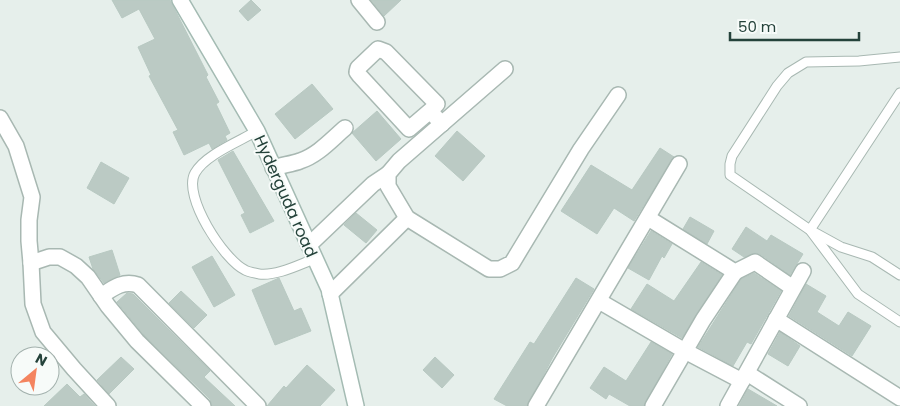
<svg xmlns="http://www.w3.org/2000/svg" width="900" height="406" font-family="Poppins,sans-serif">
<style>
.building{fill:#bbcac4;stroke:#b8c9c2}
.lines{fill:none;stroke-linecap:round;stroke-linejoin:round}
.lane-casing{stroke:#a8b8b2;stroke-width:11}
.street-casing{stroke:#a8b8b2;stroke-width:18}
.secondary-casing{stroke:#a4bbb3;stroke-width:18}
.lane{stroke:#fff;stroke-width:9}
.street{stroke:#fff;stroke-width:15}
.secondary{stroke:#fff;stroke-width:15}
.labels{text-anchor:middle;stroke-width:4;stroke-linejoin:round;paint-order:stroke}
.street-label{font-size:16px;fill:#24423a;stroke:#f7fbf9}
</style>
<rect width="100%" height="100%" fill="#e6efeb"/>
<g class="building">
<path d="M112 0H170L208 75 206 77 219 102 216 104 230 133 225 136 227 140 212 149 209 143 184 155 173 132 178 130 149 76 151 75 138 47 155 39 139 9 122 18Z"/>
<path d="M251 0 261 10 248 21 239 11Z"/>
<path d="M371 0H401L384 16Z"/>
<path d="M312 84 333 109 295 139 275 114Z"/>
<path d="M377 111 401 139 376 161 352 133Z"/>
<path d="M457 131 485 156 463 181 435 156Z"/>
<path d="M660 148 674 157 634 221 614 208 597 234 561 211 591 165 632 190Z"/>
<path d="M233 151 274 221 250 233 241 215 245 213 218 160Z"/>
<path d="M101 162 129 178 114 204 87 188Z"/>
<path d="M356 213 377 230 366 243 344 225Z"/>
<path d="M690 217 714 231 707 244 683 229Z"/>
<path d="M746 227 767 241 771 235 803 254 790 275 760 254 755 253 744 257 732 249Z"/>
<path d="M651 231 672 244 664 258 662 256 649 280 628 268Z"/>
<path d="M112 250 120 275 104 283 93 269 89 257Z"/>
<path d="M212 256 235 295 214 307 192 267Z"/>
<path d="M701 262 722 275 682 338 631 309 647 284 674 301Z"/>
<path d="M754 273 781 291 751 344 747 342 733 366 698 347 741 279Z"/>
<path d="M279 278 294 311 301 308 311 331 275 345 252 290Z"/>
<path d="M576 278 594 289 553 357 527 406H507L494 399 530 342 534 344Z"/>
<path d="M806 284 826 296 817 312 839 326 848 312 871 326 852 356 789 316Z"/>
<path d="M181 291 207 315 194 328 169 303Z"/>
<path d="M127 293 133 294 210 371 204 377 235 406H212L210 399 144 335 117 302Z"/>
<path d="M780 332 800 346 788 366 768 354Z"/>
<path d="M651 342 672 354 644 406H630L609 394 606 399 590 388 604 367 626 381Z"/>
<path d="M121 357 134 369 109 394 97 380Z"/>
<path d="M435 357 454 375 442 388 423 370Z"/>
<path d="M307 365 335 390 320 406H267L284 386 286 388Z"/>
<path d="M67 384 80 397 84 394 95 406H44Z"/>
<path d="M748 389 777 406H739Z"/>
</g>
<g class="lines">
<defs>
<g id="lane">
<path d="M900 57 859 61 806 62 788 73 777 86 732 156 730 164V175L810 230 858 294 900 322"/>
<path d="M900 93 810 230 841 247 872 257 900 275"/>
<path d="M257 131C238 142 205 155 195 173 182 196 224 260 245 270 248 272 255 273 259 274 277 276 298 265 314 259"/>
</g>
<g id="street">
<path d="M359 0 377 22"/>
<path d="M505 69 399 161 388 174V186L407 218 489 269H500L512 263 581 149 618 95"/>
<path d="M430 111 409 129 360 76 357 72 358 68 378 49 386 52 437 104 430 111 442 124"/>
<path d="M0 118 16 146 32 197 29 220V241L31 263 33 304 43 332 74 369 108 406"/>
<path d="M273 168C282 165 292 164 300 161 318 155 331 140 345 128"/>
<path d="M648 218 735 272 755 262 793 288"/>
<path d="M309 245 373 184 388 174"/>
<path d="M31 263 49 257H60L76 266 88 277 108 306 137 341 203 406"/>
<path d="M330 294 407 218"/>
<path d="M101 296C113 288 123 280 138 285L258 406"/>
<path d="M599 301 685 351 742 381"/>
<path d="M776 319 900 398"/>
<path d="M747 373 799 406"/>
<path d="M536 406 679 164"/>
<path d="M653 406 703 320 735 272"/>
<path d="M728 406 803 271"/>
</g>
<path id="secondary" d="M180 0 257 131 329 289 356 406"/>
</defs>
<use href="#lane" class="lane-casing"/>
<use href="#street" class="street-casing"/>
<use href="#secondary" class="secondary-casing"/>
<use href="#lane" class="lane"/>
<use href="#street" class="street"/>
<use href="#secondary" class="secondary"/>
</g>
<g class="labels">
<g class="street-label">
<text transform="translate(286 196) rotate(66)" y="6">Hyderguda road</text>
</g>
</g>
<g transform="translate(35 371) rotate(29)"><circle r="24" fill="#f7fbf9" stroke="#a3b1ad"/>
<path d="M0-4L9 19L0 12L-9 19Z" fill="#f4845f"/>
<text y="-8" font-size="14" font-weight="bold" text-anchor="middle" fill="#24423a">N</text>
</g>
<path d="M730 32v8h129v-8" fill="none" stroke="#24423a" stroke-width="2.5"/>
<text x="738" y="32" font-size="15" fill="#24423a" stroke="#f7fbf9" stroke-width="4" paint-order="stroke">50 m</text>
</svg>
